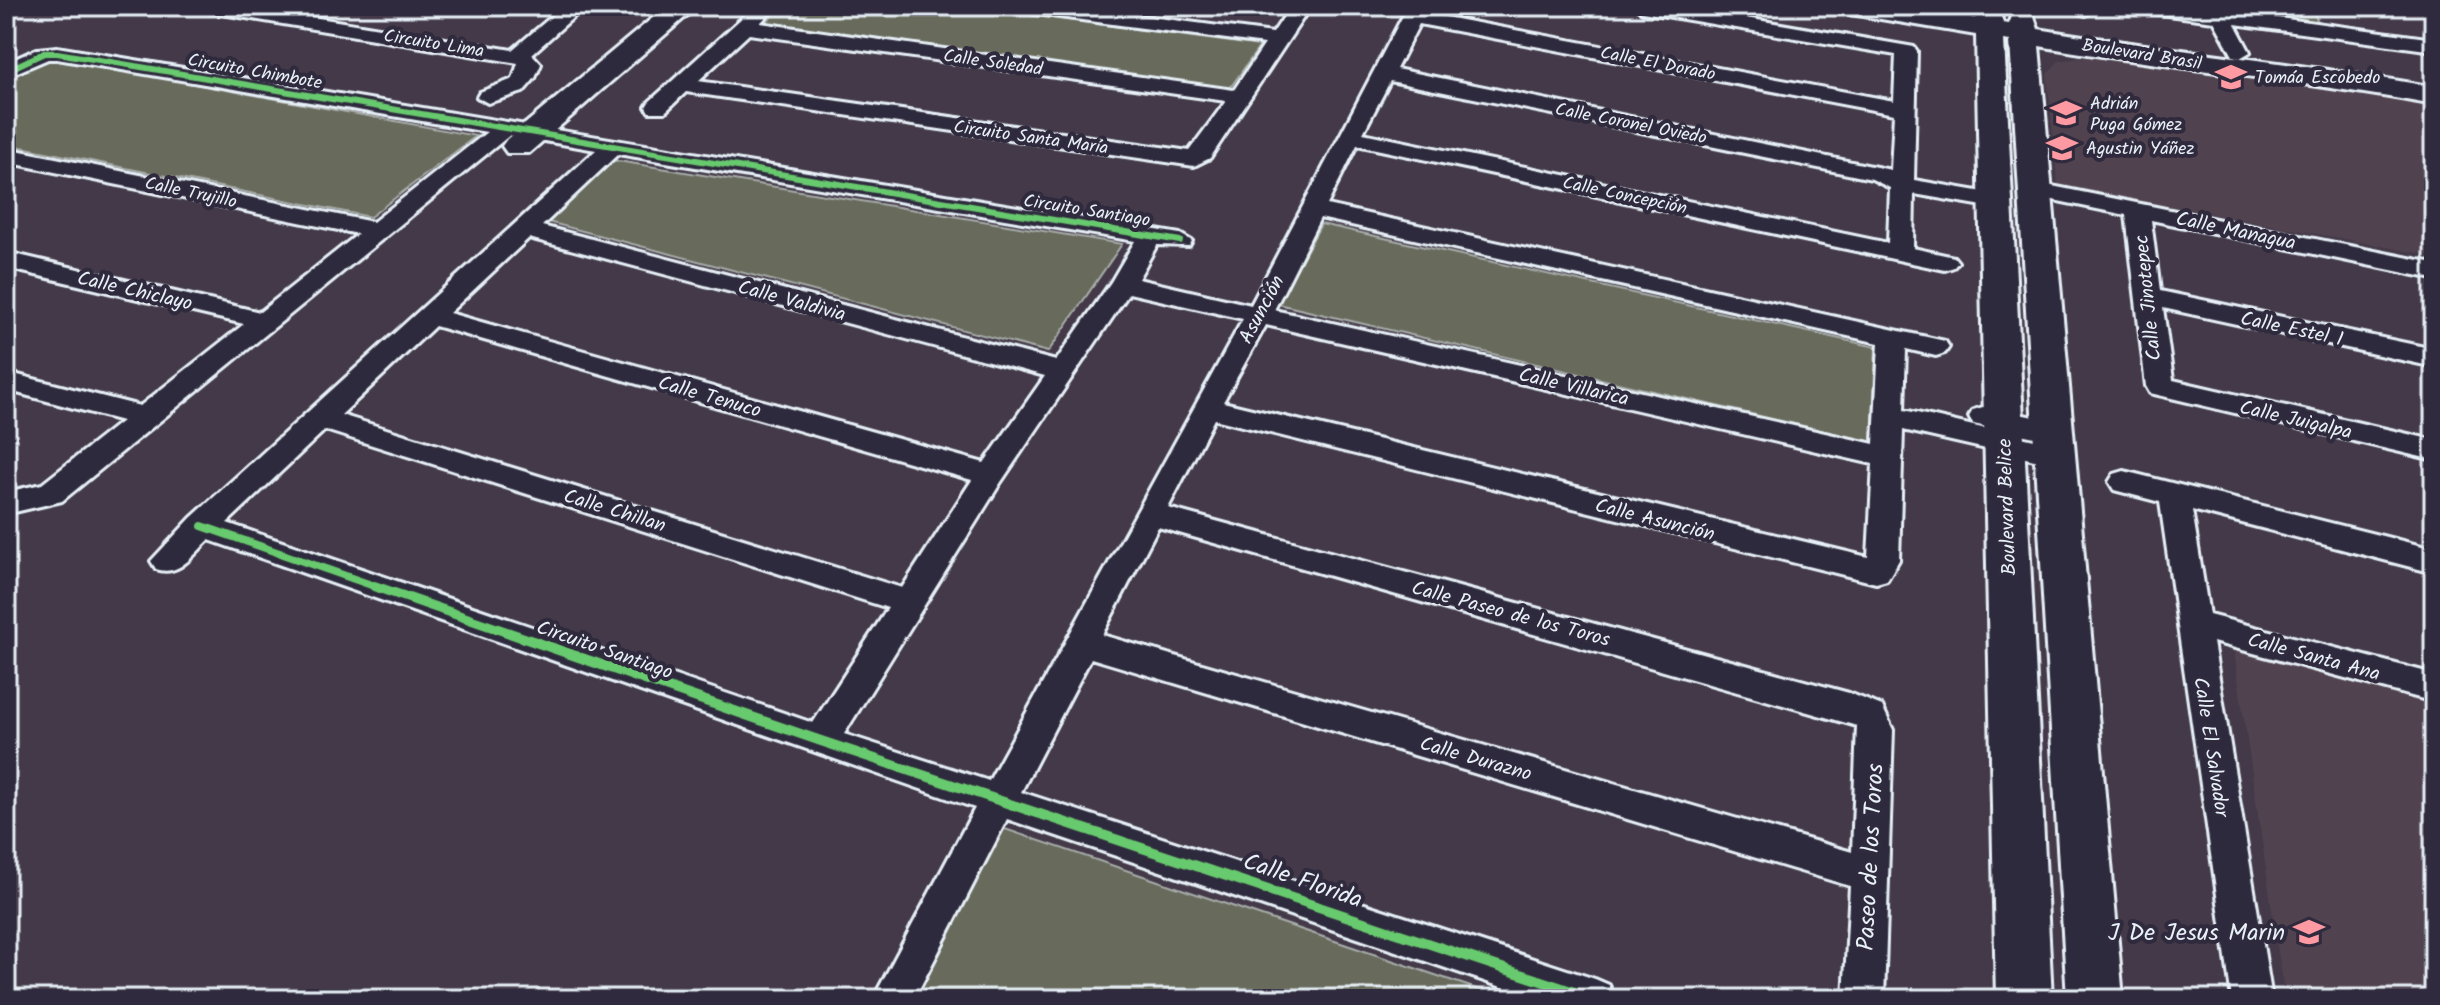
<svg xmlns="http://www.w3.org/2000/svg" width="2440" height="1005" font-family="Kalam,sans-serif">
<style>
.built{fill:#51434f}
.green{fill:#686a5c;stroke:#a8aeaa;stroke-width:2}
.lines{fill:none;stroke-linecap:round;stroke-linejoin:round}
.street-casing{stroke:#e8f1f8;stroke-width:6}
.secondary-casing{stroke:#e8f1f8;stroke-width:6}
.street{fill:#2f2a3d;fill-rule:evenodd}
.secondary{fill:#2f2a3d;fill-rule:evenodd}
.cycleway-far2-casing{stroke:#2f2a3d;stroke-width:10}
.cycleway-far1-casing{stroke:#2f2a3d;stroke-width:13}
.cycleway-casing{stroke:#2f2a3d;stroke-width:15}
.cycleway-far2{stroke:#67ca6e;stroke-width:6}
.cycleway-far1{stroke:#67ca6e;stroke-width:8}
.cycleway{stroke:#67ca6e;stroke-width:10}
.labels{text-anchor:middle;stroke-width:8;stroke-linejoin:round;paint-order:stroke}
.far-street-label{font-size:18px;fill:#e8f1f8;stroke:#2f2a3d}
.far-poi-label{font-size:18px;fill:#e8f1f8;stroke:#2f2a3d;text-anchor:start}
.street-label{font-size:20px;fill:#e8f1f8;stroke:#2f2a3d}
.near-street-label{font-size:24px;fill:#e8f1f8;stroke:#2f2a3d}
.near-poi-label{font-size:24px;fill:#e8f1f8;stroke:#2f2a3d;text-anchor:end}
</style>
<rect width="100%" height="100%" fill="#433948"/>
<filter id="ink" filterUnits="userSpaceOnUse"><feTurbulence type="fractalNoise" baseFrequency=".0125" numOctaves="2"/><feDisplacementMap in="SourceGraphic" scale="16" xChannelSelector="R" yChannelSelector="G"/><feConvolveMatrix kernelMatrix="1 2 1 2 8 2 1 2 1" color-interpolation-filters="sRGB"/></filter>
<g filter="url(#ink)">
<g class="built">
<path d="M2087 57 2356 89 2434 103V256L2058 185 2047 74 2059 61Z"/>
<path d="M2234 651 2434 703V999H2285Z"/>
</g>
<g class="green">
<path d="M782 6H964L1260 46 1230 88 765 23Z"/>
<path d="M2226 6H2311L2318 22 2228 11Z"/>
<path d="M49 57 476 136 370 217 6 144V81Z"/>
<path d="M612 160 1122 244 1048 352 544 221Z"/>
<path d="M1321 224 1876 347 1872 442 1278 304Z"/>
<path d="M1002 828 1506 999H912Z"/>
</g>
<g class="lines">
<defs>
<g id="street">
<path d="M200 6H246L512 50 564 6H586L532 54 541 64 535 78 523 92 488 103 477 97 480 92 513 79 518 63 210 12Z"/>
<path d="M755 6H777L760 23 1234 90 1265 44 1021 12 1011 6H1066L1273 33 1291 6H1311L1210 158 1194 166 686 92 665 112H649L646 107 649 102ZM749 34 1226 101 1189 151 698 81Z"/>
<path d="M1408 6H1428L1424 13 1894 101 1896 55 1642 12 1632 6H1677L1914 47 1917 51 1914 180 1995 194 2007 201 1995 208 1914 194 1913 248 1954 257 1958 262 1954 267 1945 270 1357 145 1327 205 1945 341 1949 347 1945 353 1936 356 1906 349 1904 410 2056 445 2066 448 2071 455 2066 462 2056 465 1903 430 1899 560 1887 580 1876 583 1214 419 1168 508 1849 693 1882 706 1893 730 1884 999H1844L1850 886 1091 658 1021 792 1595 979 1609 985 1615 999H1537L1007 819 914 999H873L975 808 209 540C193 555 179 577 156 569L151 561 191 518 596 150 510 135 62 501 6 514V492L42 484 122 421 6 390V372L140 406 244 324 6 268V252L260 312 358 234 6 162V148L373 222 487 132 57 59H48L6 77V63L37 49 57 47 1180 234 1192 241 1189 246 1157 245 1138 279 1251 305ZM1419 24 1894 114 1891 170 1396 69ZM1390 81 1872 179 1890 188 1888 243 1363 133ZM618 154 1135 241 1111 282 1056 361 542 226ZM1320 218 1879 343 1874 444 1274 310ZM529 238 1045 376 984 463 449 313ZM1129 293 1243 319 989 781 844 734 1001 482ZM1266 325 1873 464 1868 557 1223 402ZM435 326 972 480 902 588 341 415ZM325 430 888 608 813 723 227 523ZM1158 527 1857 726 1852 852 1102 635Z"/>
<path d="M2076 6H2096V9L2086 15 2079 13Z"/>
<path d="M2134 6H2220L2227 11 2434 39V51L2235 24 2250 52 2240 58 2233 56 2214 21 2144 12Z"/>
<path d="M2037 183 2434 263V279L2151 220 2160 291 2434 349V367L2163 308 2173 380 2434 440V460L2150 393 2146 386 2126 215 2029 195 2025 190 2029 185Z"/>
<path d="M1983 407 2054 421 2064 424 2068 431 2064 438 2054 441 1973 424 1969 417 1973 410Z"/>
<path d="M2124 471 2434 549V573L2192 510 2209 615 2434 674V702L2213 642 2272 999H2232L2160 502 2114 490 2109 482 2114 474Z"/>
</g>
<g id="secondary">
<path d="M667 6H698L529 153H507L502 146 507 139Z"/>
<path d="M1837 6H1901L1975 18 1979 9H1999L2003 23 2009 24 2013 14H2033L2038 29C2170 51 2303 63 2434 87V105C2303 80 2171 69 2039 46L2123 999H2067L2010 41 2004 40 2052 999H1996L1976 35 1851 14 1841 12Z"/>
</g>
</defs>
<use href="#street" class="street-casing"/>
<use href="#secondary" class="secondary-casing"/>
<use href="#street" class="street"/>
<use href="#secondary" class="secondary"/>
<defs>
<path id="cycleway-far2" d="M6 71 44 53H57L1180 241"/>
<path id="cycleway-far1" d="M202 526 380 588"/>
<path id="cycleway" d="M374 586 821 741 1595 999"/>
</defs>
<use href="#cycleway-far2" class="cycleway-far2-casing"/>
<use href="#cycleway-far1" class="cycleway-far1-casing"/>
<use href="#cycleway" class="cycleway-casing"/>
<use href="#cycleway-far2" class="cycleway-far2"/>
<use href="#cycleway-far1" class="cycleway-far1"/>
<use href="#cycleway" class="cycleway"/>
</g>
</g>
<defs>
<symbol id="school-bare" viewBox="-9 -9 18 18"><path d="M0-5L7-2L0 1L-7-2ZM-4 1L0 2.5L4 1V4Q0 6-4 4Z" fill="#ff9aa2" stroke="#2f2a3d" stroke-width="2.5" paint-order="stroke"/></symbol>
</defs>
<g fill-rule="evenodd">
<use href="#school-bare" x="2209" y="55" width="44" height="44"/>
<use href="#school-bare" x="2044" y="91" width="44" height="44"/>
<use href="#school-bare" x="2040" y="126" width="44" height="44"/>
<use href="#school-bare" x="2287" y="910" width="44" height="44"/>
</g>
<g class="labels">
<g class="far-street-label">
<text transform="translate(434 43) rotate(9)" y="6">Circuito Lima</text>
<text transform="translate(2142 54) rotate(9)" y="6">Boulevard Brasil</text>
<text transform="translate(993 62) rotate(8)" y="6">Calle Soledad</text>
<text transform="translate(1658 63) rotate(11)" y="6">Calle El Dorado</text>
<text transform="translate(255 71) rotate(10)" y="6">Circuito Chimbote</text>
<text transform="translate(1631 123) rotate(11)" y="6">Calle Coronel Oviedo</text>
<text transform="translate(1031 137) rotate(8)" y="6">Circuito Santa María</text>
<text transform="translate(191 192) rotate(12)" y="6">Calle Trujillo</text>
<text transform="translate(1625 195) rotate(12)" y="6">Calle Concepción</text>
<text transform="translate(1087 210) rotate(9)" y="6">Circuito Santiago</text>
</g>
<g class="far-poi-label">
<text x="2255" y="83">Tomáa Escobedo</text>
<text x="2090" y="109">Adrián<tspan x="2090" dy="21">Puga Gómez</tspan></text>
<text x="2086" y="154">Agustin Yáñez</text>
</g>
<g class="street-label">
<text transform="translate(2236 230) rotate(12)" y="7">Calle Managua</text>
<text transform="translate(135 290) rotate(13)" y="7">Calle Chiclayo</text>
<text transform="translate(2147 298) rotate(-96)" y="7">Calle Jinotepec</text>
<text transform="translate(792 300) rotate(15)" y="7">Calle Valdivia</text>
<text transform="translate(1261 309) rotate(-62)" y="7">Asunción</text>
<text transform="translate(2292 328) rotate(12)" y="7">Calle Estel 1</text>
<text transform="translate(1574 386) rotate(13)" y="7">Calle Villarica</text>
<text transform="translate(710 396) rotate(16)" y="7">Calle Tenuco</text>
<text transform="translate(2296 419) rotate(13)" y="7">Calle Juigalpa</text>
<text transform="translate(2006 507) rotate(-92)" y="7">Boulevard Belice</text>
<text transform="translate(615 510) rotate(17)" y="7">Calle Chillan</text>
<text transform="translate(1655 519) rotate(14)" y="7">Calle Asunción</text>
<text transform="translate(1511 613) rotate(15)" y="7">Calle Paseo de los Toros</text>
<text transform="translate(605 649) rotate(19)" y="7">Circuito Santiago</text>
<text transform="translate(2314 656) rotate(15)" y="7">Calle Santa Ana</text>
<text transform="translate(2212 747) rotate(81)" y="7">Calle El Salvador</text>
<text transform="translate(1476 758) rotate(16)" y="7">Calle Durazno</text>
</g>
<g class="near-street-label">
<text transform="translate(1870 857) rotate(-87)" y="8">Paseo de los Toros</text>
<text transform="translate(1303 880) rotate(19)" y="8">Calle Florida</text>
</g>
<g class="near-poi-label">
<text x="2285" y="940">J De Jesus Marin</text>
</g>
</g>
<rect width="2440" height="1005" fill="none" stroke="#2f2a3d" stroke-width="32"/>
<rect x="16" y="16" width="2408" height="973" fill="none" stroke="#e8f1f8" stroke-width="3" filter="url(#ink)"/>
</svg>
